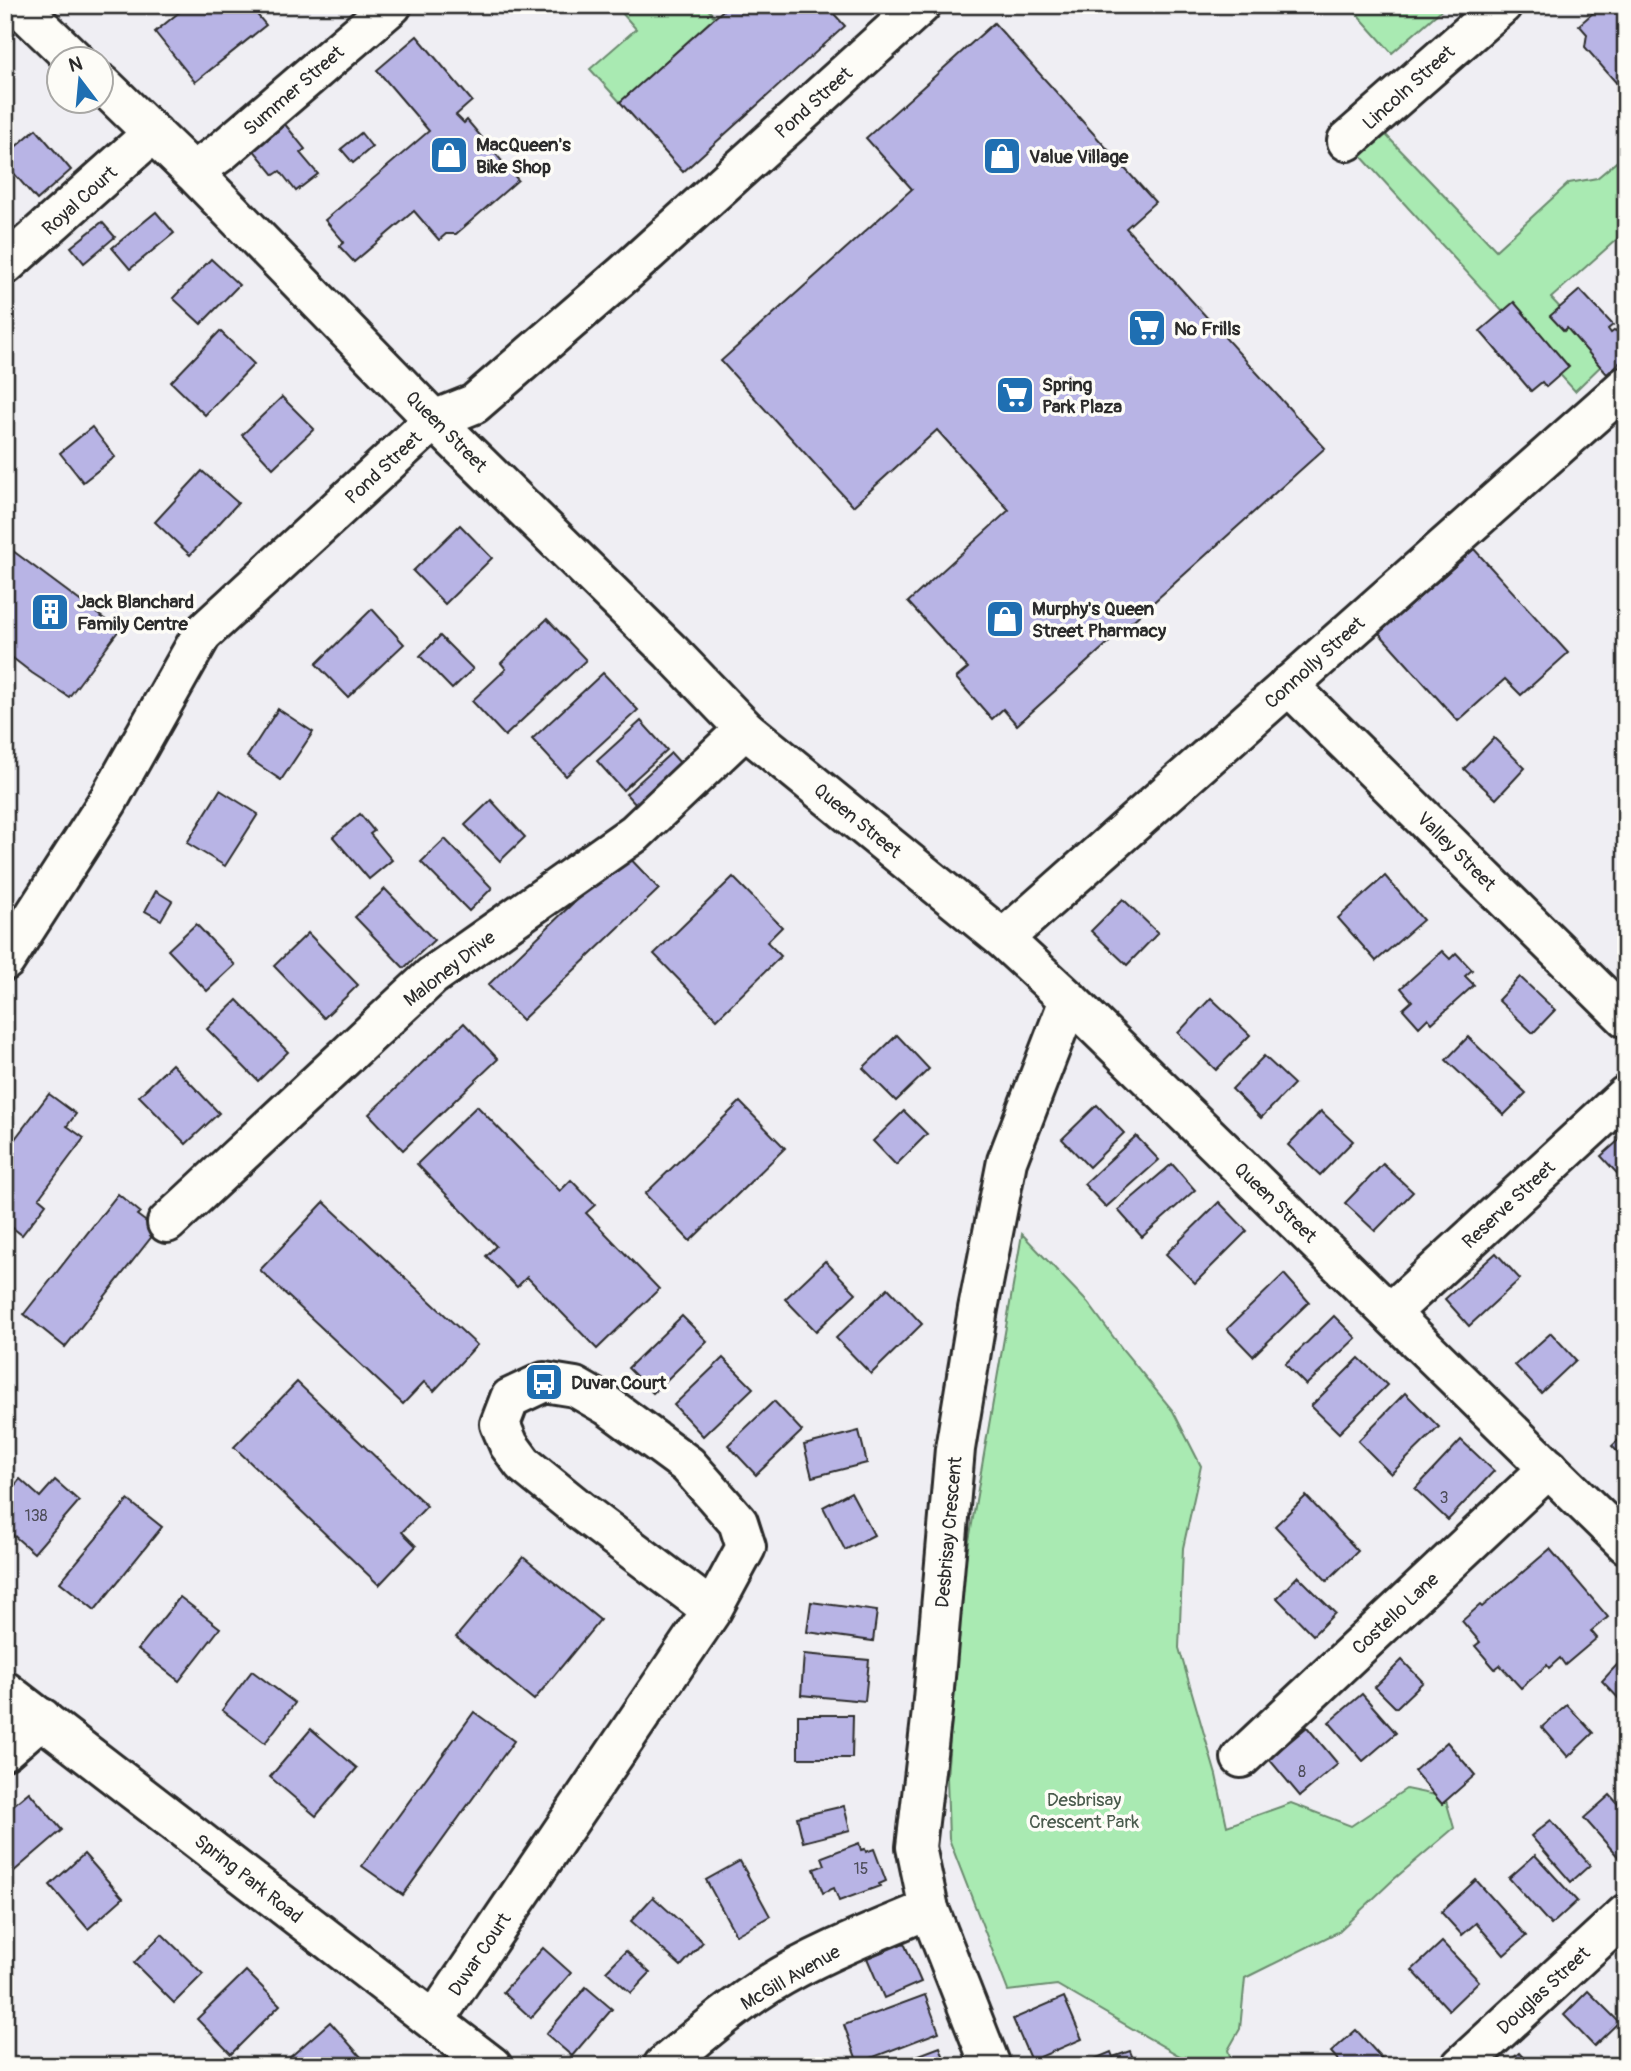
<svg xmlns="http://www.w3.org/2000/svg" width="1631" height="2071" font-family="Pangolin,sans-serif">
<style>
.green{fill:#a9eab2;stroke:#6a8a6e;stroke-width:2}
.building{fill:#b8b4e5;stroke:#2b2b2b;stroke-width:2}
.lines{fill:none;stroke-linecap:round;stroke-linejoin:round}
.minor-casing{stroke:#2b2b2b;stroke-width:44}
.minor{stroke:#fdfcf7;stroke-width:38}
.labels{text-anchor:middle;stroke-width:7;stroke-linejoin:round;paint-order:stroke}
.number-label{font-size:16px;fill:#4e4d5a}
.street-label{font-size:19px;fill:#2b2b2b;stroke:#fdfcf7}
.poi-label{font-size:19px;font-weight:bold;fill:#2b2b2b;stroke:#fdfcf7;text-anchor:start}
.park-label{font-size:19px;fill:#4a5b4d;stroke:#fdfcf7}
</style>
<rect width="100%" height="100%" fill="#efeef3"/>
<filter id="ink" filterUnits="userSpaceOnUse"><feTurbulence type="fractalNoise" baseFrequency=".0143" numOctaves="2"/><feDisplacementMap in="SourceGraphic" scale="14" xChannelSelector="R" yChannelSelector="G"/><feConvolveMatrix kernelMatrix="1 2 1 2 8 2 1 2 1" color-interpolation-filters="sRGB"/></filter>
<g filter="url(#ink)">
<g class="green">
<path d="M615 5H704L715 17 620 102 590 69 636 29Z"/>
<path d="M1349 5H1447L1392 53Z"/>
<path d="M1386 135 1496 250 1569 183 1597 178 1626 154V231L1551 298 1608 359 1575 391 1361 156Z"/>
<path d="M1022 1234 1088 1303 1123 1350 1173 1411 1201 1466 1183 1548 1179 1648 1216 1775 1227 1826 1291 1803 1351 1826 1406 1789 1445 1797 1454 1828 1393 1880 1338 1932 1245 1978 1240 2029 1228 2050 1233 2066H1185L1183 2058 1057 1985 1008 1991 949 1839 947 1778 951 1724V1667L959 1599Z"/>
</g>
<g class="building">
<path d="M188 5H249L266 25 195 82 155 32Z"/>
<path d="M729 5H826L845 26 683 172 620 102Z"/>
<path d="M1602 5H1626V94L1585 47 1587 34 1579 25Z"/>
<path d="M994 23 1155 202 1126 228 1325 448 1017 725 1003 709 992 719 956 678 968 668 908 602 1009 510 937 430 853 506 721 361 912 189 866 138Z"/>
<path d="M417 36 472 101 456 115 464 123 467 120 518 180 456 234H446L439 240 414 211 354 262 339 246 344 242 325 220 429 131 377 70Z"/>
<path d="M284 123 305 149 300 153 318 174 296 191 280 171 274 175 252 148Z"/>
<path d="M36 129 71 170 37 200 5 163V156Z"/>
<path d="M361 133 372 147 353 163 341 149Z"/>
<path d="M156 212 174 233 130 269 112 248Z"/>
<path d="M102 222 115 237 84 263 71 247Z"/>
<path d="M211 259 239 285 201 324 173 298Z"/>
<path d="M1580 290 1613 325 1608 329 1611 333 1615 330 1626 339V357L1607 374 1567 328 1564 331 1550 316Z"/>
<path d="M1514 302 1569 367 1546 387 1542 382 1531 391 1480 331Z"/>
<path d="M220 331 254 364 205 415 171 382Z"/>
<path d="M282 397 314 429 273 468 242 435Z"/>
<path d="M92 427 115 457 83 482 60 453Z"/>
<path d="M202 471 238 503 190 555 155 522Z"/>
<path d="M460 525 492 558 445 604 413 571Z"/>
<path d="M5 545 119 630 69 697 32 673 5 652Z"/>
<path d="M1474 549 1568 653 1521 695 1505 679 1458 721 1379 633Z"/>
<path d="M372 609 404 644 348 697 316 664Z"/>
<path d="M547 619 586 660 505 736 472 701 506 669 501 663Z"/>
<path d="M440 636 473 669 452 689 420 656Z"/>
<path d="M603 673 638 710 566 776 532 739Z"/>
<path d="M278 709 313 732 281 780 247 757Z"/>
<path d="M641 721 667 750 623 790 597 761Z"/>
<path d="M1494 738 1525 768 1496 799 1464 769Z"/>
<path d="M671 753 692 776 647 817 626 794Z"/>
<path d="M220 790 258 814 225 866 187 843Z"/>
<path d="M491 800 525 837 500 861 465 825Z"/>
<path d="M360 814 374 831 370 834 392 860 369 879 333 837Z"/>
<path d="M445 839 492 888 469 911 421 862Z"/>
<path d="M625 853 659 889 522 1020 488 985Z"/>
<path d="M1385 876 1423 920 1376 961 1338 918Z"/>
<path d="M733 877 782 927 767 942 781 956 717 1019 654 954Z"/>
<path d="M385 889 434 940 404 968 355 917Z"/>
<path d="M156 891 172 901 161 920 145 911Z"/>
<path d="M1123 899 1158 933 1127 965 1091 931Z"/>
<path d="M196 924 235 965 207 991 168 950Z"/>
<path d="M308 933 358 985 324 1018 274 966Z"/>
<path d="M1442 951 1450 959 1456 953 1472 970 1465 976 1474 985 1432 1023 1428 1018 1419 1027 1403 1009 1412 1001 1401 988Z"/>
<path d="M1520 977 1555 1010 1533 1033 1498 1000Z"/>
<path d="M1211 998 1250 1035 1216 1070 1178 1033Z"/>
<path d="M237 1000 288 1052 258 1081 207 1029Z"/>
<path d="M464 1023 498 1059 403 1150 369 1114Z"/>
<path d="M897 1035 929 1069 896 1101 863 1068Z"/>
<path d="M1468 1037 1526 1093 1504 1115 1446 1060Z"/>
<path d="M1264 1056 1294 1084 1261 1118 1232 1089Z"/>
<path d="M172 1064 219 1113 186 1144 139 1096Z"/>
<path d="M49 1094 76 1114 67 1126 84 1138 39 1198 46 1204 22 1235 5 1222V1152Z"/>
<path d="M740 1102 785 1148 690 1241 645 1194Z"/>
<path d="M1097 1105 1124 1133 1089 1167 1062 1139Z"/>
<path d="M477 1106 560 1191 571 1180 595 1205 586 1213 659 1289 597 1349 527 1277 517 1287 486 1256 496 1246 417 1164Z"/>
<path d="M904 1111 927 1134 896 1165 873 1141Z"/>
<path d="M1321 1111 1353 1141 1320 1175 1288 1145Z"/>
<path d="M1626 1134V1183L1601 1156Z"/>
<path d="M1136 1136 1159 1160 1106 1207 1084 1184Z"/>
<path d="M1172 1164 1195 1190 1142 1237 1118 1210Z"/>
<path d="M1383 1164 1413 1192 1375 1231 1345 1203Z"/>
<path d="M118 1194 140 1212 137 1215 157 1230 65 1347 24 1314Z"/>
<path d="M324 1202 477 1345 434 1391 424 1382 403 1404 260 1270Z"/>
<path d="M1219 1202 1247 1231 1195 1283 1166 1254Z"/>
<path d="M1496 1253 1520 1279 1469 1326 1445 1299Z"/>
<path d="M825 1261 856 1293 816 1331 785 1299Z"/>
<path d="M1284 1274 1309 1302 1253 1356 1227 1329Z"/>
<path d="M888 1288 922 1324 871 1374 836 1338Z"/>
<path d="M682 1316 707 1341 653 1393 628 1368Z"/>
<path d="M1334 1316 1356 1338 1306 1385 1285 1364Z"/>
<path d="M1551 1333 1576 1360 1541 1393 1515 1365Z"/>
<path d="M723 1358 753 1388 703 1436 674 1405Z"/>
<path d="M1359 1358 1387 1385 1339 1433 1311 1406Z"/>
<path d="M297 1382 427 1506 402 1532 416 1546 379 1585 234 1447Z"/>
<path d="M1405 1393 1439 1427 1391 1474 1358 1441Z"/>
<path d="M774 1401 802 1431 756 1475 728 1445Z"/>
<path d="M859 1431 867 1463 812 1477 804 1445Z"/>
<path d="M1626 1433V1461L1612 1446Z"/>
<path d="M1461 1440 1494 1471 1448 1520 1415 1489Z"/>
<path d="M20 1479 40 1497 55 1480 79 1501 34 1553 5 1528V1497Z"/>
<path d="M851 1492 874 1535 845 1550 823 1507Z"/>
<path d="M1306 1496 1358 1551 1327 1581 1275 1526Z"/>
<path d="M128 1500 162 1527 95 1610 60 1582Z"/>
<path d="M1550 1549 1608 1617 1591 1631 1597 1638 1565 1665 1560 1658 1549 1668 1547 1665 1521 1688 1500 1665 1495 1669 1475 1646 1480 1642 1462 1621 1480 1605 1482 1607Z"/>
<path d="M523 1557 600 1620 534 1700 456 1637Z"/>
<path d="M1298 1576 1335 1613 1313 1635 1277 1598Z"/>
<path d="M180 1597 220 1628 179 1681 138 1649Z"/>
<path d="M811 1602 877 1611 873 1641 807 1632Z"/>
<path d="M804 1654 869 1660 865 1701 801 1695Z"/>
<path d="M1626 1655V1702L1624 1704 1602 1681Z"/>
<path d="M1402 1660 1423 1682 1396 1708 1375 1687Z"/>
<path d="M252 1671 295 1703 265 1743 222 1710Z"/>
<path d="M1362 1694 1396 1733 1363 1761 1329 1722Z"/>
<path d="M1567 1705 1593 1733 1568 1757 1542 1727Z"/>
<path d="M474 1712 514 1741 403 1895 362 1866Z"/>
<path d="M798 1715H853L852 1758H798Z"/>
<path d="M1307 1727 1338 1764 1300 1796 1269 1759Z"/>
<path d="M311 1729 357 1768 316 1816 270 1777Z"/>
<path d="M1447 1742 1475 1775 1442 1804 1414 1771Z"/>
<path d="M29 1792 62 1830 5 1879V1812Z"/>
<path d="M1610 1795 1626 1813V1856L1621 1860 1584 1818Z"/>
<path d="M844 1806 850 1830 803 1842 797 1817Z"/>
<path d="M1551 1820 1590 1865 1571 1882 1531 1836Z"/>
<path d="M859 1843 861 1850 865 1849 866 1852 874 1849 886 1881 879 1884 880 1886 839 1901 834 1888 823 1893 814 1869 825 1865 822 1857Z"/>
<path d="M84 1854 123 1898 88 1929 50 1885Z"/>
<path d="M1535 1855 1577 1901 1551 1925 1509 1878Z"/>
<path d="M740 1861 770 1916 736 1935 706 1880Z"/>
<path d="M1476 1880 1526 1936 1504 1955 1476 1923 1462 1935 1441 1912Z"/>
<path d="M653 1897 703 1942 681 1966 631 1921Z"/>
<path d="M162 1934 203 1974 174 2003 134 1963Z"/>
<path d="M1442 1942 1479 1981 1449 2010 1412 1970Z"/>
<path d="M904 1943 921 1982 884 1998 867 1958Z"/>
<path d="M543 1948 571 1973 531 2018 503 1992Z"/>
<path d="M626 1951 650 1973 631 1993 606 1971Z"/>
<path d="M246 1971 280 2005 231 2054 197 2019Z"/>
<path d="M586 1987 612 2009 572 2056 546 2034Z"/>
<path d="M1588 1991 1619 2022 1594 2046 1564 2015Z"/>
<path d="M925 1995 939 2032 858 2063 844 2025Z"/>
<path d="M1064 1997 1082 2039 1031 2061 1013 2019Z"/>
<path d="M330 2022 361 2057 351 2066H280Z"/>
<path d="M1356 2030 1388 2065 1387 2066H1343L1331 2052Z"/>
<path d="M940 2047 947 2066H890Z"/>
<path d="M1130 2051 1136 2066H1078L1111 2052 1113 2057Z"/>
<path d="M1519 2053 1531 2066H1504Z"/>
</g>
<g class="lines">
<defs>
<g id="minor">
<path d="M18 5 75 60"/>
<path d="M102 84 193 172 434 420 671 652 745 729 1003 939 1069 1000 1626 1544"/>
<path d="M1347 141 1502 5"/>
<path d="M193 172 221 152 392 5"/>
<path d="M5 265 153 133"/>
<path d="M1288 685 1626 1018"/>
<path d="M1003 939 1626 386"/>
<path d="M5 961 108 801 202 634 434 420 474 404 624 274 921 5"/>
<path d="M167 1223 432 976 635 833 745 729"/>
<path d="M1390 1313 1626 1095"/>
<path d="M5 1691 492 2066"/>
<path d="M5 1750 42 1718"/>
<path d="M1241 1758 1549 1468"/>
<path d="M434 2021 712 1610 746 1547 738 1522 688 1465 608 1406 575 1387 544 1382 510 1398 500 1424 509 1445 523 1464 581 1511 712 1610"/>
<path d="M663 2066C698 2037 731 2008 769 1984 819 1953 875 1932 929 1909"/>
<path d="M991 2066 929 1909 916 1847 932 1711 955 1449 978 1309 1007 1161 1069 1000"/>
<path d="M1461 2066 1626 1914"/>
</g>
</defs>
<use href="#minor" class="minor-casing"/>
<use href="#minor" class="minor"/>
</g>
</g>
<defs>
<symbol id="shop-square" viewBox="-11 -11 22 22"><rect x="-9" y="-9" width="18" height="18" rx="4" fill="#1f6fb2" stroke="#fdfcf7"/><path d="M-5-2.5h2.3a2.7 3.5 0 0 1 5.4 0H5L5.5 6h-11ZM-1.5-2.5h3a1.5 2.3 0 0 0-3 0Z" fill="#fff"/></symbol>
<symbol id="supermarket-square" viewBox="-11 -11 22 22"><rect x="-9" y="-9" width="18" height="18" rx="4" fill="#1f6fb2" stroke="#fdfcf7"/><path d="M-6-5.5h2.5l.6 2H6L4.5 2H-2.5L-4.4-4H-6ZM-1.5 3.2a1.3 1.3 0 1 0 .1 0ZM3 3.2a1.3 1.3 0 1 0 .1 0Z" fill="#fff"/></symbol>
<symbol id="building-square" viewBox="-11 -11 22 22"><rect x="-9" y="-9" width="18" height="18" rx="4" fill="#1f6fb2" stroke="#fdfcf7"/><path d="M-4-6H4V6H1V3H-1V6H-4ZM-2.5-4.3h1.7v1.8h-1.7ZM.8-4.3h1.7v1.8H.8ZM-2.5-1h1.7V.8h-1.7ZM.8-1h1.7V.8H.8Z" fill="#fff"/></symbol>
<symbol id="bus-square" viewBox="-11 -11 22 22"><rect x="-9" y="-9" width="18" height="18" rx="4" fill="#1f6fb2" stroke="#fdfcf7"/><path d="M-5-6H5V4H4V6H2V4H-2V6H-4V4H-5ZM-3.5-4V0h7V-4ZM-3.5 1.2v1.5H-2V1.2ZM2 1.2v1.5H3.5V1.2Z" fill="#fff"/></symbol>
</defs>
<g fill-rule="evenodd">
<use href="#shop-square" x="427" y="133" width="44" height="44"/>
<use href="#shop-square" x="980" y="134" width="44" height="44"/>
<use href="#supermarket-square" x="1125" y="306" width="44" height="44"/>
<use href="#supermarket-square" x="993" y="373" width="44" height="44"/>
<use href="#building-square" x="28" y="590" width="44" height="44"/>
<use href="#shop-square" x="983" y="597" width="44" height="44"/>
<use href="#bus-square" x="522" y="1360" width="44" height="44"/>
</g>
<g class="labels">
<g class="number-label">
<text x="1444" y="1503">3</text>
<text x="36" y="1521">138</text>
<text x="1302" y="1777">8</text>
<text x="861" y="1874">15</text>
</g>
<g class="street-label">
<text transform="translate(1408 87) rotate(-42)" y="7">Lincoln Street</text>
<text transform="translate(293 90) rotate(-41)" y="7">Summer Street</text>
<text transform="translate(813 102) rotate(-42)" y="7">Pond Street</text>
<text transform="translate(79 200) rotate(-42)" y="7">Royal Court</text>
<text transform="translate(447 431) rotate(45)" y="7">Queen Street</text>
<text transform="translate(383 467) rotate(-43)" y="7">Pond Street</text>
<text transform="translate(1314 662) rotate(-42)" y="7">Connolly Street</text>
<text transform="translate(858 820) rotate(39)" y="7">Queen Street</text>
<text transform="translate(1457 851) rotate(45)" y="7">Valley Street</text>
<text transform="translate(449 968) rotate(-38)" y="7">Maloney Drive</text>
<text transform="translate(1276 1202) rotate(44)" y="7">Queen Street</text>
<text transform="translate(1508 1204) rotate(-43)" y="7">Reserve Street</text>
<text transform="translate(948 1532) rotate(-85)" y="7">Desbrisay Crescent</text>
<text transform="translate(1395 1613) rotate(-43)" y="7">Costello Lane</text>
<text transform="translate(249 1878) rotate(38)" y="7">Spring Park Road</text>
<text transform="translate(479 1954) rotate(-56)" y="7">Duvar Court</text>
<text transform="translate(790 1977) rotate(-30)" y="7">McGill Avenue</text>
<text transform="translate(1543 1990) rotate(-43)" y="7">Douglas Street</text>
</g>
<g class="poi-label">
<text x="476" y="151">MacQueen's<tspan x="476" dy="22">Bike Shop</tspan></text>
<text x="1029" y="163">Value Village</text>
<text x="1174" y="335">No Frills</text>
<text x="1042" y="391">Spring<tspan x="1042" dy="22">Park Plaza</tspan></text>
<text x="77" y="608">Jack Blanchard<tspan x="77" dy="22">Family Centre</tspan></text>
<text x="1032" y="615">Murphy's Queen<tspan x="1032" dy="22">Street Pharmacy</tspan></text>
<text x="571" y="1389">Duvar Court</text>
</g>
<g class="park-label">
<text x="1084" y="1806">Desbrisay<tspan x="1084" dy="22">Crescent Park</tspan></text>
</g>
</g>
<rect width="1631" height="2071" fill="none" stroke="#fdfcf7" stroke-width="28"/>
<rect x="14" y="14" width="1603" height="2043" fill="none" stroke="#2b2b2b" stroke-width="2.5" filter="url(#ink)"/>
<g transform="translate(80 80) rotate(344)"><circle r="33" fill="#fdfcf7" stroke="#a9a8a5" stroke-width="2"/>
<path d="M0-5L12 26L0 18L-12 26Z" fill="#1f6fb2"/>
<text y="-10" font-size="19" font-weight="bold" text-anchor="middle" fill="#2b2b2b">N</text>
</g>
</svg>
